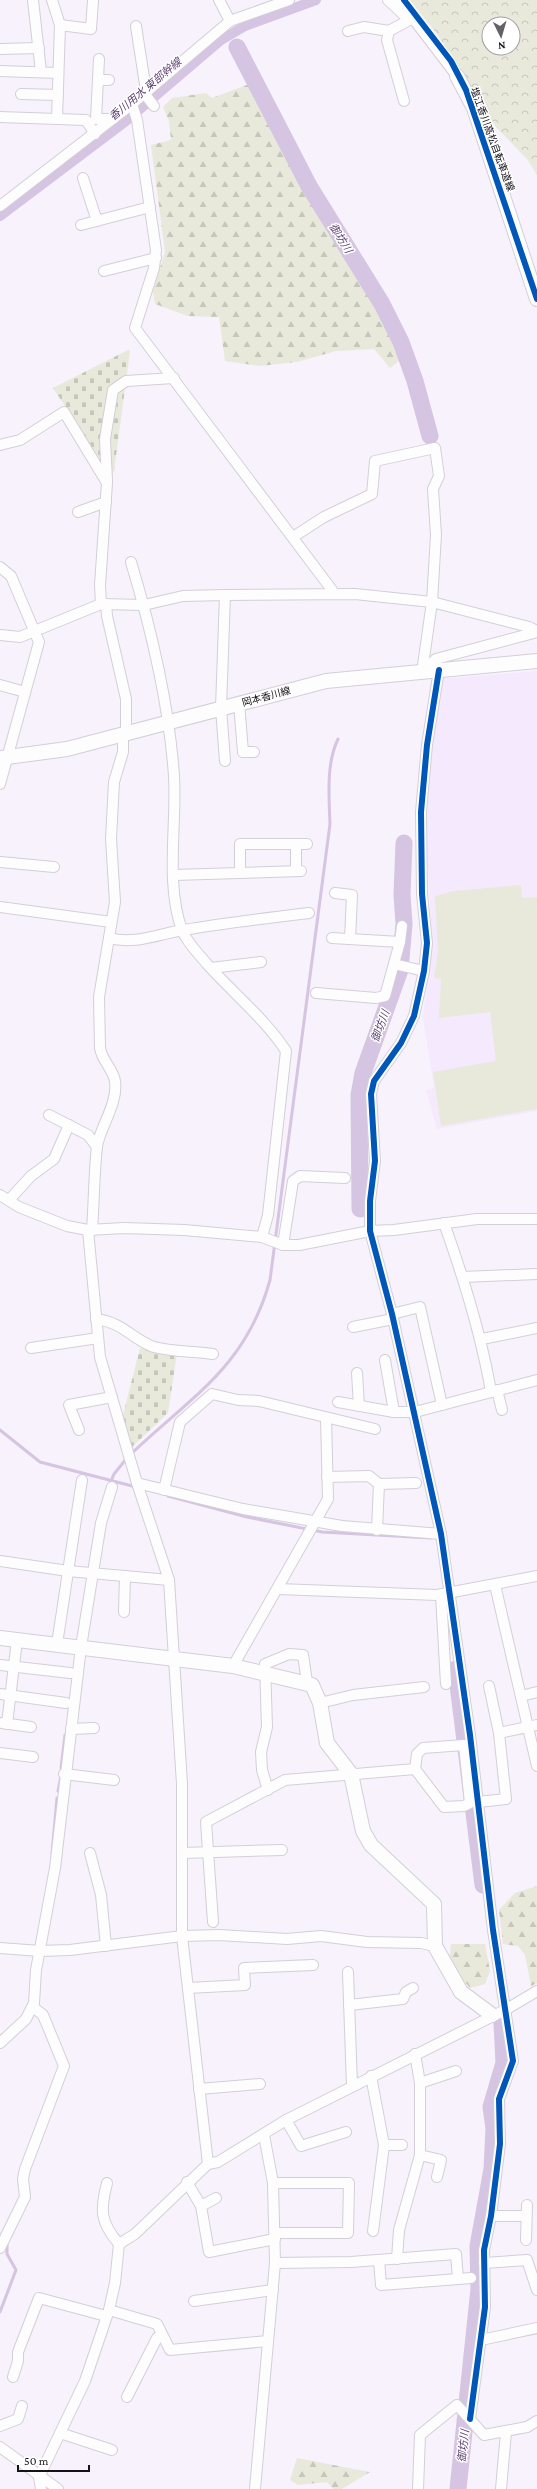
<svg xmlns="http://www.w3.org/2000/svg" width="537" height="2489" font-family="'Crimson Pro','Noto Sans JP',serif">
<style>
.built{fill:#f4e9fd}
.forest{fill:url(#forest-firs)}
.cemetery{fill:url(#cemetery-stones)}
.park{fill:url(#park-crowns);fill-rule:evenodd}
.pitch{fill:#e8e9db}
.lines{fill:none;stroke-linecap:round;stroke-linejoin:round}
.stream{stroke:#d5c4e2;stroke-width:3}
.canal{stroke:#d5c4e2;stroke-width:10}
.river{stroke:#d5c4e2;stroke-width:17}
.street-casing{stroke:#d3cfd7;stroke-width:12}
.secondary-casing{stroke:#d3cfd7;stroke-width:16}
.street{stroke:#fefdfe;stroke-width:10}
.secondary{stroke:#fefdfe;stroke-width:14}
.cycleway-casing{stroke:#fff;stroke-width:8}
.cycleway{stroke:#0057b8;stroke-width:6}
.labels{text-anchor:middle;stroke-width:3;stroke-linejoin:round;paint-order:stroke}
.street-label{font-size:10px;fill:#161219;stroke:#fff}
.water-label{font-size:11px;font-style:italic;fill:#614277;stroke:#fff}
</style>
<defs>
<pattern id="forest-firs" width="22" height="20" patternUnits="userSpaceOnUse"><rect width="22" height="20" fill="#e8e9db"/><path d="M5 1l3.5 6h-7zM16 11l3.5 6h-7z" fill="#c6c7bb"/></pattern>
<pattern id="cemetery-stones" width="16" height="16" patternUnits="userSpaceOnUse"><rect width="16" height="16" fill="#e8e9db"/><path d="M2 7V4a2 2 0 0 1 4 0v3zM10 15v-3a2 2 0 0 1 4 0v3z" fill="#c6c7bb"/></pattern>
<pattern id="park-crowns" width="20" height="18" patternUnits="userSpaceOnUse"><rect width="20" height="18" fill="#e8e9db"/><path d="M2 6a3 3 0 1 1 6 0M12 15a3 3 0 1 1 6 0" fill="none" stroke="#c6c7bb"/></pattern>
</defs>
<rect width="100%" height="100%" fill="#f7f2fb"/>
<path class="built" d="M537 671V1111L437 1129 426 1090 434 1088 423 1018 432 940 425 812 429 752 441 679Z"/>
<g class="forest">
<path d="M252 83 309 191 379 306 399 345V361L390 368 374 349 336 351 297 362 260 366 225 361 219 317 188 316 155 304 153 290 165 252 151 145 171 140 169 121 163 107 172 98 206 93 212 98Z"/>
<path d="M537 1886V1983L531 1986 525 1955 518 1946 503 1944 499 1910 515 1893Z"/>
<path d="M451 1944H485L490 1971 485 1984 470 1988 449 1963Z"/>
<path d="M297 2458 370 2472 342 2489H333L327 2482 298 2485 290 2480Z"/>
</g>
<g class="cemetery">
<path d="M128 350 130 351 114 471 111 476 53 388Z"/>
<path d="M140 1348 177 1353 168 1413 132 1447 122 1419Z"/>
</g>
<path class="park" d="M410 0H537V175L527 159 496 127 437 34ZM489 24H513V48H489Z"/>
<path class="pitch" d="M521 885 522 898 537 897V1109L441 1126 433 1072 496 1061 490 1012 439 1018 441 979 434 978 438 952 435 896 454 891Z"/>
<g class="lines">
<g class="stream">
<path d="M0 1430 40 1462 136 1487"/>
<path d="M131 1454C192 1396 246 1367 270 1280L330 824C329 796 326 764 338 739"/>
<path d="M109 1486 114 1474 127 1458"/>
<path d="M168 1496 247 1517 322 1532 431 1538"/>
<path d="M61 1768 65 1735"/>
<path d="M58 1791 61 1776"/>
<path d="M52 1854 57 1798"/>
<path d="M0 2312 16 2270 7 2254V2245"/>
</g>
<path class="canal" d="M0 216 126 121 221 40 245 26 316 0"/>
<g class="river">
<path d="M237 47 309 186 382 304 401 342 415 381 430 436"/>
<path d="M360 1209 359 1095 363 1073 400 970 404 924 402 895 404 843"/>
<path d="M456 1669 483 1885"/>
<path d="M458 2489 479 2289 478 2246 492 2169 494 2128 491 2107 504 2063 502 2023"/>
</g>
<defs>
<g id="street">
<path d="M33 0 41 72"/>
<path d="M52 0 60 25 57 119"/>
<path d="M219 0 230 21"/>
<path d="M388 0 405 16"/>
<path d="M399 0 457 76"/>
<path d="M60 25 91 29 93 0"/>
<path d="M136 26 147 97 154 106"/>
<path d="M348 31 364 27 389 31"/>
<path d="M0 49 39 48"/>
<path d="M99 59 96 119H113"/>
<path d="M0 71 58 73"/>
<path d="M98 80H109"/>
<path d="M21 94 58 95"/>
<path d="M404 101 387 40 389 31 413 18"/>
<path d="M132 104 137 120 156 250 154 268 135 328 335 594"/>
<path d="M0 117 86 120 95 134"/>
<path d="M83 178 97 221"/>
<path d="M0 206 132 104 230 21 289 0"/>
<path d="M81 225 150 207"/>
<path d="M104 271 156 258"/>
<path d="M0 445 20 440 64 412 107 483 100 585 101 604"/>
<path d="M107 481 105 439 113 390 126 381 174 378"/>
<path d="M78 512 106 502"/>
<path d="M293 537 324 517 372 494 375 461 435 448 439 476 433 489 436 535 432 602 422 672"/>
<path d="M131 562C152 632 169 703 174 776 177 824 165 884 182 930 187 943 198 953 207 964 232 992 266 1020 286 1051L268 1215 262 1237"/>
<path d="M0 567 11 576 39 642 0 784"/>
<path d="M225 595 221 708 225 761"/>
<path d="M106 604 107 616 126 699V734"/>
<path d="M0 635 20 637 101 604 144 605 183 596 225 595 355 594 432 602 529 627 537 631"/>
<path d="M439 670 427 745 421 812 422 894 427 943 424 971 414 1016 401 1043 374 1081 371 1094 375 1161 370 1201V1231L392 1314 441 1534 470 1735 493 1930 513 2061 499 2099 500 2144 491 2216 484 2250 485 2307 470 2419"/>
<path d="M422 672 436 659 537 632"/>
<path d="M0 685 25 692"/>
<path d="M239 703 243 752H254"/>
<path d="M0 862 54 867"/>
<path d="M296 871V844"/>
<path d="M240 873V844H307"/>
<path d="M174 875 301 871"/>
<path d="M335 893 352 895 350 939"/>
<path d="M0 907 111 922"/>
<path d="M109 938C136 945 157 934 184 930 225 923 267 918 309 913"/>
<path d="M332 938 400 942"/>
<path d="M394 964 424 971"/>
<path d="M211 968 261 962"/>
<path d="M316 993 376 998 385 996 400 942 402 926"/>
<path d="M49 1115 88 1135 97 1147"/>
<path d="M0 1195 19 1207 67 1226 88 1230 124 1228 184 1230 262 1237 283 1245H299L370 1231 394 1230 477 1219H537"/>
<path d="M9 1200 31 1176 54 1159 69 1125"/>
<path d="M444 1223C464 1279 481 1333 491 1392"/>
<path d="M88 1230 100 1357 137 1483 169 1580 182 1784V1936L208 2164"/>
<path d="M92 1230C94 1202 94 1174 97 1146 101 1125 118 1104 115 1081 113 1069 102 1061 100 1048L99 997 115 902 111 839 114 782 123 752V734"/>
<path d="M283 1245 293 1181 300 1176 345 1178"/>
<path d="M463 1277 537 1274"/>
<path d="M392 1314 420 1307 442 1405"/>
<path d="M96 1319C123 1322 133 1340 154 1347 172 1352 194 1351 213 1354"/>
<path d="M353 1327 393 1319"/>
<path d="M482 1339 537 1328"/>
<path d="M31 1348 98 1338"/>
<path d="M385 1360 394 1412"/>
<path d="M357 1373 359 1406"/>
<path d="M497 1390 502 1410"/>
<path d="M338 1402 394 1412H415L537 1380"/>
<path d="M79 1430 69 1405 112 1397"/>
<path d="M327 1477 369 1476 379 1484 416 1483"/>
<path d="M137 1483 243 1509 342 1526 441 1534"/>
<path d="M164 1490 180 1422 212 1394 238 1400 259 1401 375 1429"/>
<path d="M377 1530 379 1484"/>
<path d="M0 1561 68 1571 169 1580"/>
<path d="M495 1585 537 1766"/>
<path d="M278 1589 437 1595 537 1576"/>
<path d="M441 1595 446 1684"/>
<path d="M124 1612 125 1576"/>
<path d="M57 1644 82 1480"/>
<path d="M0 1665 70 1673"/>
<path d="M233 1666 328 1499 326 1418"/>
<path d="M0 1694 66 1703"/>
<path d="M521 1696 537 1692"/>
<path d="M320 1703 353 1695 424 1687"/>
<path d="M2 1723 31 1727"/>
<path d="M7 1724 17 1640"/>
<path d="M71 1729 94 1728"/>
<path d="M499 1733 537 1725"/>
<path d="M464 1745 470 1803 464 1806 444 1807 415 1769 417 1754 423 1748Z"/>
<path d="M0 1753 33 1757"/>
<path d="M64 1774 114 1780"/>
<path d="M268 1790 262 1770 261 1752 267 1727 265 1664 289 1654 303 1655 307 1682"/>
<path d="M478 1802 506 1799 499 1733 489 1686"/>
<path d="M90 1853 101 1895 106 1946"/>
<path d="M182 1853 282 1850"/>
<path d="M213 1922 206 1822 285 1780 415 1769"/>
<path d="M0 1948 40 1951 70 1950 182 1936 219 1935 287 1939 321 1936 367 1942 421 1943 435 1946"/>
<path d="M348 1972 352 2086"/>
<path d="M188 1988 245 1985 244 1968 313 1965"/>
<path d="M349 2005 403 1999 406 1992 413 1988"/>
<path d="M0 2043 26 2019 34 2003 36 1970 55 1868 81 1647 101 1523 112 1487"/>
<path d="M371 2076 384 2145 373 2231"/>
<path d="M420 2083 456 2071"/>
<path d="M199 2089 260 2084"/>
<path d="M286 2120 301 2146 346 2132"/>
<path d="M384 2145H402"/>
<path d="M420 2155 441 2160 437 2177"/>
<path d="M187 2182 201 2206 209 2252 275 2239"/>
<path d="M107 2183C100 2210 100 2222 119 2244"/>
<path d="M273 2183H349L348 2233H275"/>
<path d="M201 2206 216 2198"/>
<path d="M491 2216H526"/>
<path d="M526 2240 527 2205"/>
<path d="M0 2248 25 2197 23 2179 25 2169 64 2066 43 2015 33 2007"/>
<path d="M397 2259 399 2230 420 2155V2083L415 2054"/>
<path d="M379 2260 381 2285 471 2278"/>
<path d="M275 2263 351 2262 456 2254 458 2279"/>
<path d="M484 2263 527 2260 537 2290"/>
<path d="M194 2301 273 2290"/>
<path d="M109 2310 157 2324 170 2350 268 2341"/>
<path d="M481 2340 537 2328"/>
<path d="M13 2377 18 2361V2352L39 2298 106 2316"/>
<path d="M127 2397 157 2338 162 2335"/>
<path d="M0 2426 18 2419 22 2406"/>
<path d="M60 2433 112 2450"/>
<path d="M0 2447 58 2489"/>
<path d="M41 2489 39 2477 85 2381 109 2310 115 2283 119 2244 135 2234 208 2164 218 2162 286 2120 505 2010 537 1991"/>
<path d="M255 2489 275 2263 273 2183 264 2135"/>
<path d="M418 2489 420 2435 457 2405 484 2435 527 2427 537 2421"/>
<path d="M501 2489 506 2432"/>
</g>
<g id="secondary">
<path d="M457 76 474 108 537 299"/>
<path d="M0 758 67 749 326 681 537 661"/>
<path d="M0 1638 233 1666 312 1685 320 1703 327 1743 351 1774 363 1831 371 1845 434 1904 435 1946 461 1992 492 2015"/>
</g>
</defs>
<use href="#street" class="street-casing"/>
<use href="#secondary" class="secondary-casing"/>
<use href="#street" class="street"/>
<use href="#secondary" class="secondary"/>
<defs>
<g id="cycleway">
<path d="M404 0 451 61 466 90 537 299"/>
<path d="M439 670 427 745 421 812 422 894 427 943 424 971 414 1016 401 1043 374 1081 371 1094 375 1161 370 1201V1231L392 1314 441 1534 470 1735 493 1930 513 2061 499 2099 500 2144 491 2216 484 2250 485 2307 470 2419"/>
</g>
</defs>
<use href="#cycleway" class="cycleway-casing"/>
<use href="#cycleway" class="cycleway"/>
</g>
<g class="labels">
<g class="street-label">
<text transform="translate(493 139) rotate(70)" y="4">塩江香川高松自転車道線</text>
<text transform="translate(266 696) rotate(-15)" y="4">岡本香川線</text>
</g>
<g class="water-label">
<text transform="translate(145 89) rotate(-40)" y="4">香川用水 東部幹線</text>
<text transform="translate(341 238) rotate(58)" y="4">御坊川</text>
<text transform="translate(380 1026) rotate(-70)" y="4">御坊川</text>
<text transform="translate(463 2446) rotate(-84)" y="4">御坊川</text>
</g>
</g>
<g transform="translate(501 36) rotate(175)"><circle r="19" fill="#ffffff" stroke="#a2a0a3"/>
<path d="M0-3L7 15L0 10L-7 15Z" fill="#656068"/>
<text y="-6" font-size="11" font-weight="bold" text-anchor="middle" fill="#161219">N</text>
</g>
<path d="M18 2465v6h71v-6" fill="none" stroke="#161219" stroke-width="2"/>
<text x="24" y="2465" font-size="12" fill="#161219" stroke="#ffffff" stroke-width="3" paint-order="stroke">50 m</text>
</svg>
